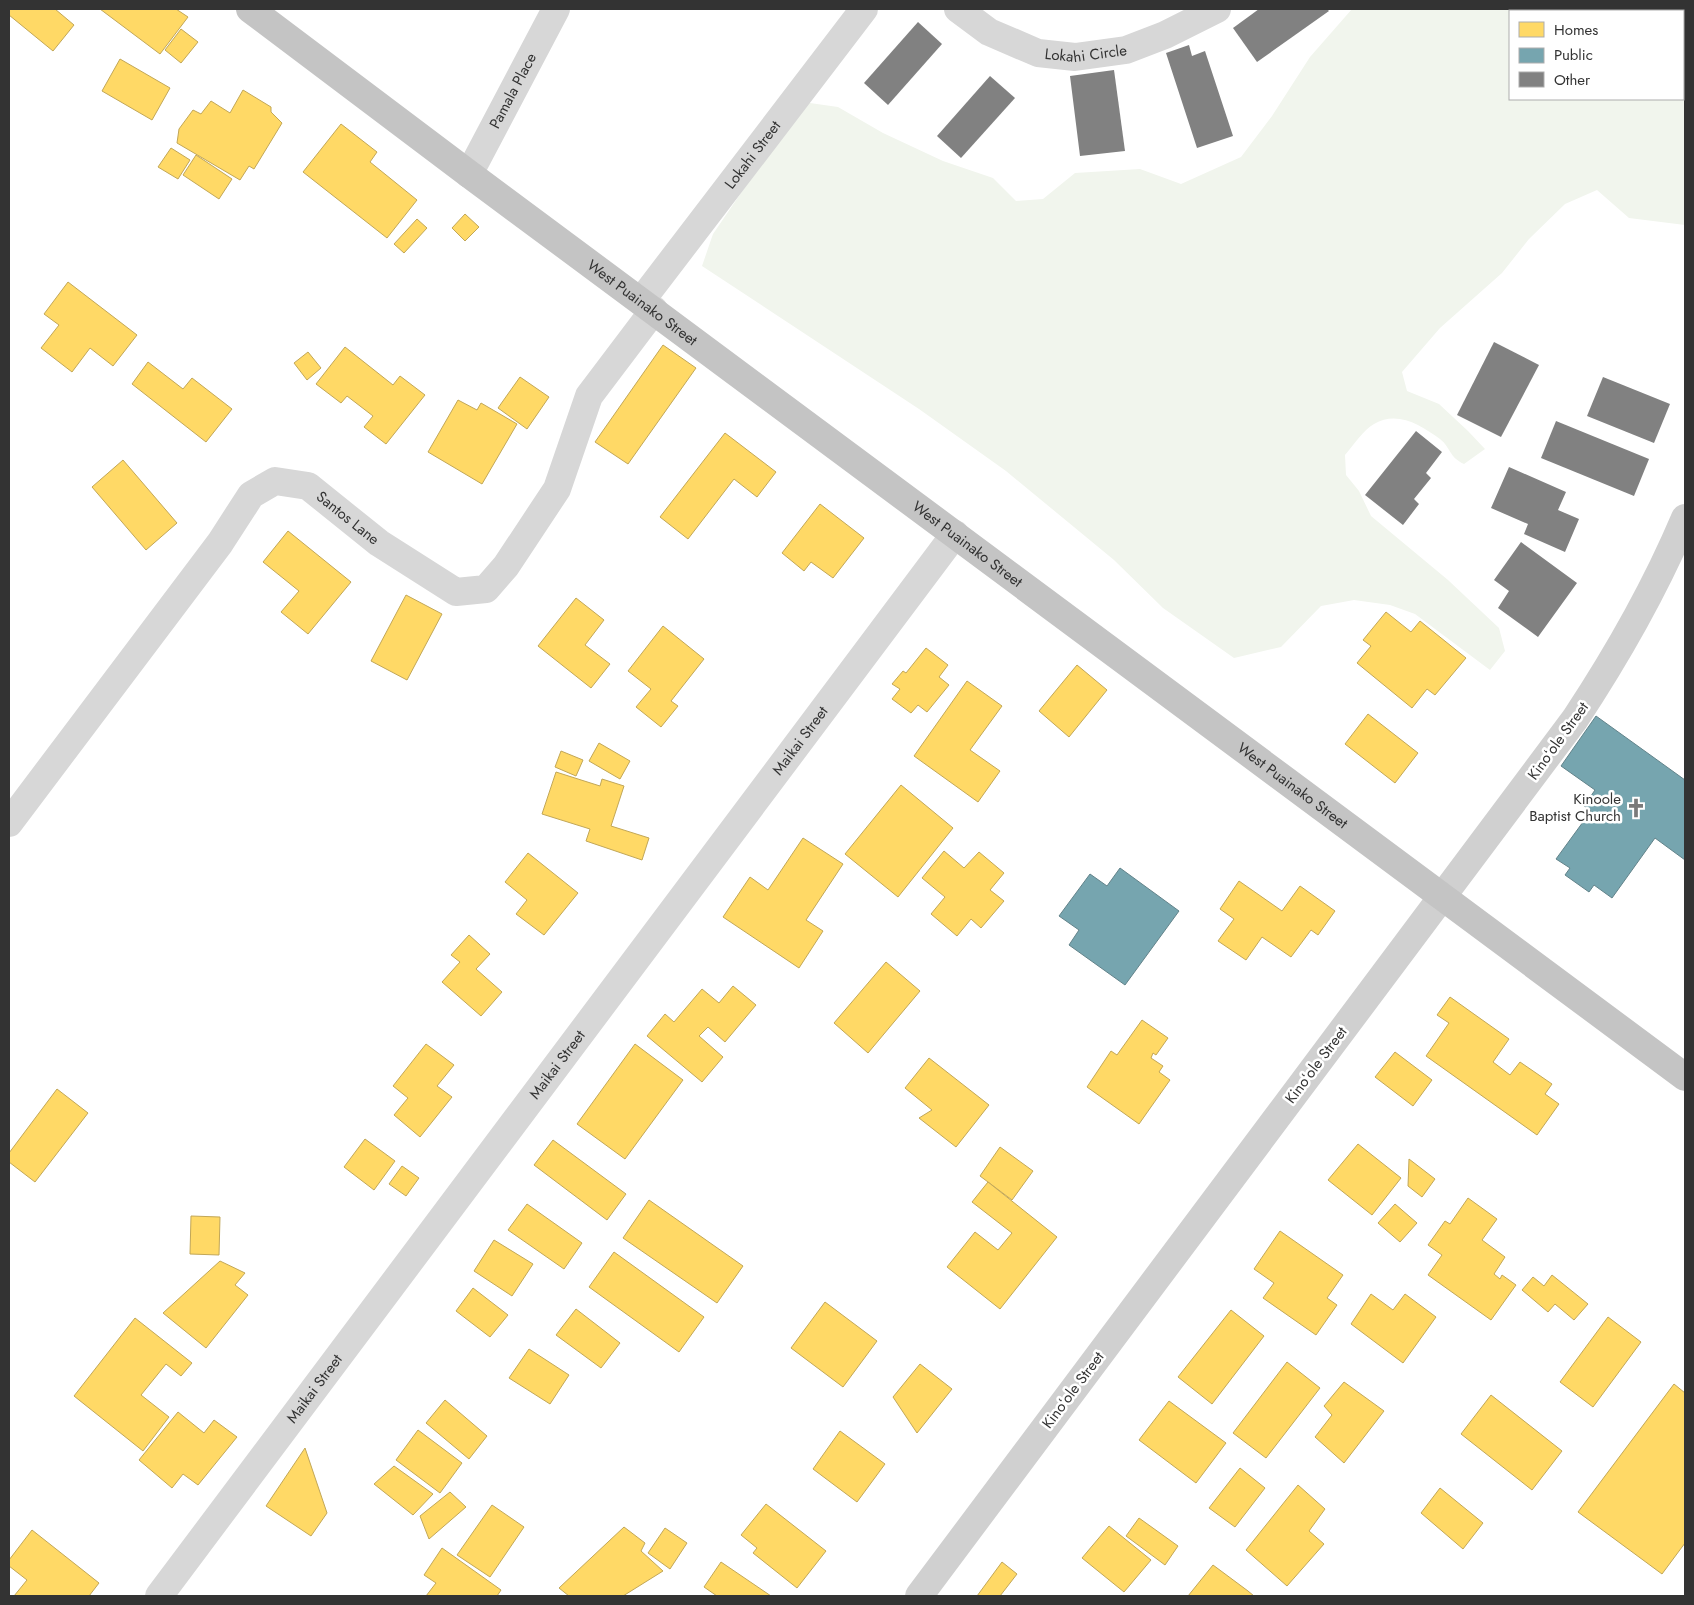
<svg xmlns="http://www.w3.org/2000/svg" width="1694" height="1605" font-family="Jost,sans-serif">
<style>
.green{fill:#f1f5ed}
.homes{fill:#ffd966;stroke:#c2a757}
.public{fill:#76a5af;stroke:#62838a}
.building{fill:#818181}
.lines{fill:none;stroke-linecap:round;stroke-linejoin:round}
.street{stroke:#d7d7d7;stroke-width:28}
.secondary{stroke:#d0d0d0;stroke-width:28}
.highway{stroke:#c4c4c4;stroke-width:28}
.labels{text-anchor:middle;stroke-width:5;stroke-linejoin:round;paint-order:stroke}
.street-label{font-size:15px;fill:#333;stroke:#fff}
.poi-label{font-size:15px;fill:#333;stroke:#fff;text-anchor:end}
</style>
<rect width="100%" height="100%" fill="#fff"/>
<path class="green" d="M1352 9H1529L1538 11H1510V99H1683V51H1685V225L1629 218 1597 190 1565 204 1529 239 1502 273 1440 328 1402 372 1407 391 1439 404 1468 431 1485 449 1464 464C1449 457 1451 448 1440 439 1421 425 1397 410 1374 424 1364 429 1353 446 1345 455L1346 475 1359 491 1371 516 1448 580 1499 628 1505 651 1490 670 1415 614 1390 605 1354 600 1321 606 1281 647 1234 658 1163 608 1114 560 1006 471 919 409 702 266 713 234 803 102 838 107 883 133 943 161 993 178 1016 201 1043 199 1075 173 1140 169 1181 184 1241 157 1272 116 1310 57Z"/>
<g class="homes">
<path d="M9 9H55L74 25 53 51 9 15Z"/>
<path d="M100 9H176L188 17 160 54Z"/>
<path d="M181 29 198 42 181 63 165 50Z"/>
<path d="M120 59 170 88 152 120 102 91Z"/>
<path d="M243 90 271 107V112L282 123 254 169 249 166 240 180 177 143 179 129 193 110 201 114 211 101 230 113Z"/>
<path d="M341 124 377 152 370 162 417 200 387 238 303 172Z"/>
<path d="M171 148 190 160 178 179 158 167Z"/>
<path d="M196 155 232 179 219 199 183 175Z"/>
<path d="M465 214 479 227 465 241 452 228Z"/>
<path d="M417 219 427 228 404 253 394 244Z"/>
<path d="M68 282 137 335 113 366 90 348 72 372 41 348 59 325 44 314Z"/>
<path d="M663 345 696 368 628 464 595 442Z"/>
<path d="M345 347 393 385 400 376 425 395 386 444 364 427 373 416 347 396 341 403 316 384Z"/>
<path d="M308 352 321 368 307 380 294 363Z"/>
<path d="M148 362 183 389 192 378 232 409 206 442 132 384Z"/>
<path d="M520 377 549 397 527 429 498 408Z"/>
<path d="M458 400 477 410 481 403 517 424 482 484 428 452Z"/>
<path d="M725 433 776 472 757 497 734 479 688 539 660 517Z"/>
<path d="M123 460 177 523 146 550 92 487Z"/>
<path d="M820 504 864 538 833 578 811 562 804 571 782 553Z"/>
<path d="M288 531 351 582 308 634 281 612 299 591 263 562Z"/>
<path d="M406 595 442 614 407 680 371 661Z"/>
<path d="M576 598 604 620 585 645 610 664 591 688 538 646Z"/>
<path d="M1386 612 1411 632 1420 621 1466 658 1435 695 1427 689 1412 708 1357 663 1371 646 1363 640Z"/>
<path d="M663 626 704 659 671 701 678 706 661 727 636 707 651 689 628 671Z"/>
<path d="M926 648 948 665 939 677 949 685 927 712 918 705 911 713 892 699 900 689 892 684 903 671 906 673Z"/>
<path d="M1077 665 1107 690 1069 737 1039 711Z"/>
<path d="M967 681 1002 706 970 750 1000 771 978 802 914 756Z"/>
<path d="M1368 714 1418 753 1395 783 1345 744Z"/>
<path d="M599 743 630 761 620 779 589 761Z"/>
<path d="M561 751 583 760 576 776 555 767Z"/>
<path d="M556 772 600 786 602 779 624 786 611 826 649 838 642 860 586 841 590 829 542 814Z"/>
<path d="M901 785 953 828 898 897 845 854Z"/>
<path d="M803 838 843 864 806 920 823 931 799 968 723 917 750 877 768 890Z"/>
<path d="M944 851 964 868 979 852 1004 873 990 890 1004 901 981 928 971 919 957 936 931 914 945 897 922 878Z"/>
<path d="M528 853 578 893 544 935 516 914 527 900 505 882Z"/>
<path d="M1239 881 1282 911 1300 886 1335 911 1318 935 1311 930 1291 957 1262 937 1246 960 1218 941 1234 919 1220 909Z"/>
<path d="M469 935 490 954 476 969 502 992 481 1016 442 982 460 962 451 955Z"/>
<path d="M886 962 920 991 868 1053 834 1023Z"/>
<path d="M733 986 756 1005 725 1042 708 1027 699 1036 723 1057 702 1082 647 1036 665 1014 674 1022 702 989 719 1003Z"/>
<path d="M1450 997 1509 1039 1493 1062 1510 1075 1520 1062 1552 1084 1545 1094 1559 1104 1537 1135 1426 1056 1449 1023 1437 1015Z"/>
<path d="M1142 1020 1168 1038 1156 1055 1153 1053 1151 1058 1163 1066 1159 1072 1170 1080 1139 1124 1087 1087 1111 1051 1117 1055Z"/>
<path d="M426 1044 454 1065 437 1086 452 1097 420 1137 394 1115 408 1098 393 1086Z"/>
<path d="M635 1044 683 1080 625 1159 577 1124Z"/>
<path d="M1395 1052 1432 1080 1413 1106 1375 1077Z"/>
<path d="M929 1058 989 1105 956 1147 919 1118 932 1110 905 1088Z"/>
<path d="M57 1089 88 1113 35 1182 9 1162V1153Z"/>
<path d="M365 1139 395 1161 374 1190 344 1167Z"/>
<path d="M553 1140 626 1194 607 1220 534 1165Z"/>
<path d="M1358 1144 1401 1178 1372 1215 1328 1180Z"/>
<path d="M1000 1147 1033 1171 1012 1200 980 1176Z"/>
<path d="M1409 1159 1435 1179 1422 1197 1408 1186Z"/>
<path d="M402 1166 419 1178 406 1196 389 1184Z"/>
<path d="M988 1182 1057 1237 1000 1309 947 1267 975 1232 998 1250 1012 1233 972 1202Z"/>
<path d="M1468 1198 1497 1219 1482 1240 1505 1257 1494 1274 1500 1279 1502 1275 1516 1285 1491 1320 1428 1275 1442 1255 1428 1245 1445 1221 1450 1224Z"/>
<path d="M649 1200 743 1266 717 1303 623 1238Z"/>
<path d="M527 1204 582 1243 564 1269 508 1230Z"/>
<path d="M1395 1204 1417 1223 1400 1242 1378 1223Z"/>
<path d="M191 1216 220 1217 219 1255 190 1254Z"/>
<path d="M1280 1231 1343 1275 1327 1298 1337 1305 1316 1335 1263 1298 1274 1283 1254 1269Z"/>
<path d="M494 1240 533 1264 512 1296 474 1271Z"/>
<path d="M614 1252 704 1317 679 1352 589 1287Z"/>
<path d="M220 1261 245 1273 235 1285 248 1295 206 1348 163 1313Z"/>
<path d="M1552 1275 1588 1304 1574 1320 1555 1304 1548 1312 1522 1290 1533 1277 1544 1286Z"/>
<path d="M473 1288 508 1315 490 1337 456 1311Z"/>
<path d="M1371 1294 1393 1310 1405 1294 1436 1317 1403 1363 1351 1324Z"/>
<path d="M825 1302 877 1341 843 1387 791 1348Z"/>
<path d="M576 1309 620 1343 601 1368 556 1335Z"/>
<path d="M1231 1310 1264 1336 1212 1404 1178 1377Z"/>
<path d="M1608 1317 1641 1342 1593 1407 1560 1382Z"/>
<path d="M135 1318 192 1363 181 1376 166 1364 141 1395 169 1417 143 1451 74 1396Z"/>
<path d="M529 1349 569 1375 550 1404 509 1378Z"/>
<path d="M1287 1362 1320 1388 1266 1458 1233 1433Z"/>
<path d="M920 1364 952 1389 917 1433 893 1397Z"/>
<path d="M1344 1382 1384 1411 1344 1463 1315 1437 1332 1415 1324 1406Z"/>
<path d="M1674 1384 1685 1393V1543L1662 1574 1578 1512Z"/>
<path d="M1491 1395 1562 1451 1532 1490 1461 1434Z"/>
<path d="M445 1400 487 1436 469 1459 426 1423Z"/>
<path d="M1169 1401 1226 1443 1196 1483 1139 1440Z"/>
<path d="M178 1412 204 1433 214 1420 237 1437 198 1485 183 1474 172 1488 139 1460Z"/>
<path d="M418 1430 462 1463 440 1493 396 1460Z"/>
<path d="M840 1431 885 1464 857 1502 813 1469Z"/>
<path d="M305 1448 327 1513 311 1536 266 1506Z"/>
<path d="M394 1466 433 1494 413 1515 374 1484Z"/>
<path d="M1240 1468 1265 1488 1235 1527 1209 1508Z"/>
<path d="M1298 1485 1325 1509 1309 1531 1324 1544 1287 1586 1246 1550Z"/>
<path d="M1440 1488 1483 1523 1463 1549 1421 1513Z"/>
<path d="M450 1492 466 1507 429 1539 420 1516Z"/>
<path d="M766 1504 826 1551 797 1588 753 1553 757 1548 741 1535Z"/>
<path d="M492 1505 524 1527 490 1577 457 1555Z"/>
<path d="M1139 1518 1178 1546 1165 1565 1126 1536Z"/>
<path d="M1109 1526 1151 1560 1124 1592 1082 1558Z"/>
<path d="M624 1527 645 1543 641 1551 663 1571 623 1596H569L559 1588Z"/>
<path d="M665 1528 687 1543 670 1569 648 1553Z"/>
<path d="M32 1530 99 1583 89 1596H14L27 1580 9 1566V1560Z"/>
<path d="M442 1548 501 1590 497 1596H426L436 1583 424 1575Z"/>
<path d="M721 1562 771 1596H717L704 1587Z"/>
<path d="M1002 1562 1017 1574 1000 1596H977Z"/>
<path d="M1213 1565 1248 1591 1254 1596H1188Z"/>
</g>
<g class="public">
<path d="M1596 716 1685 780V860L1655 838 1612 898 1594 885 1589 892 1565 875 1570 868 1556 859 1591 811 1584 806 1595 790 1561 766Z"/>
<path d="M1120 868 1179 911 1125 985 1069 945 1079 930 1059 916 1090 874 1107 886Z"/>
</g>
<g class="building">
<path d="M1259 9H1327L1329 11 1257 62 1233 28Z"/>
<path d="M918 22 942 44 888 105 864 83Z"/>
<path d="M1189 45 1192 56 1205 51 1233 136 1197 148 1166 53Z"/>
<path d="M1114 70 1125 151 1080 156 1070 76Z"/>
<path d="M990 76 1015 98 961 158 937 136Z"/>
<path d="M1494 342 1539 365 1501 437 1457 415Z"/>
<path d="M1603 377 1670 404 1654 443 1587 416Z"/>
<path d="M1556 421 1649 459 1634 496 1541 458Z"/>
<path d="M1416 431 1442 452 1426 473 1431 478 1414 499 1419 504 1403 525 1365 495Z"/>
<path d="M1509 467 1566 492 1558 510 1579 519 1565 552 1524 534 1528 524 1491 508Z"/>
<path d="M1521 542 1577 583 1538 637 1498 608 1509 591 1494 580Z"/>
</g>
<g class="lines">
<g class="street">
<path id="s1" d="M958 9 989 32 1038 53 1075 57 1126 50 1165 35 1217 9"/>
<path id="s2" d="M469 174 556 9"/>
<path id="s3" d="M641 301 864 9"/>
<path id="s4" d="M9 823 220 543 251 495 275 481 308 486 379 543 456 592 486 589 506 566 557 489 589 396 654 310"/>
<path id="s5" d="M159 1596 955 534"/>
</g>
<path class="secondary" d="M919 1596 1575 719C1618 654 1655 589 1685 518"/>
<path class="highway" id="s6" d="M250 9 469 174 1685 1077"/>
</g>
<defs>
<symbol id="church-bare" viewBox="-9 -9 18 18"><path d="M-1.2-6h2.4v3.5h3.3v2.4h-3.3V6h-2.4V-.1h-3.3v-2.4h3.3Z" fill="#7a7a7a" stroke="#fff" stroke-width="2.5" paint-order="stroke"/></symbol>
</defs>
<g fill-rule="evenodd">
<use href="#church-bare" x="1622" y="794" width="28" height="28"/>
</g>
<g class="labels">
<g class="street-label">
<text dy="5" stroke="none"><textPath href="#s1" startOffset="140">Lokahi Circle</textPath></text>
<text dy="5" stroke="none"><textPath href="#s2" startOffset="94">Pamala Place</textPath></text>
<text dy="5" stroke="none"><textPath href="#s3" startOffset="184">Lokahi Street</textPath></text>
<text dy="5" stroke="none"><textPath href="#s6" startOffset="490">West Puainako Street</textPath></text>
<text dy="5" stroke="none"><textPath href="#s4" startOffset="520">Santos Lane</textPath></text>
<text dy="5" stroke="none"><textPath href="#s6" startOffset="895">West Puainako Street</textPath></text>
<text dy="5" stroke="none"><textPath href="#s5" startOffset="1069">Maikai Street</textPath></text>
<text transform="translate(1558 741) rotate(-54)" y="5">Kinoʻole Street</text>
<text dy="5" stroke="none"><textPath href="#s6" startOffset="1300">West Puainako Street</textPath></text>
<text dy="5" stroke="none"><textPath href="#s5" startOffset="664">Maikai Street</textPath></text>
<text transform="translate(1316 1065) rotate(-53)" y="5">Kinoʻole Street</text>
<text dy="5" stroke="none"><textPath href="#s5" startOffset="259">Maikai Street</textPath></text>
<text transform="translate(1073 1390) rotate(-53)" y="5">Kinoʻole Street</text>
</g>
<g class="poi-label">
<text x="1621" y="804">Kinoole<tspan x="1621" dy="17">Baptist Church</tspan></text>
</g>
</g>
<rect width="1694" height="1605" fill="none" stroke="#333333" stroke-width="20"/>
<rect x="1509" y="10" width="175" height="90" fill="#ffffff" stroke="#adadad"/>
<rect x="1519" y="22" width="25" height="15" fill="#ffd966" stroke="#adadad"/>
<text x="1554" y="35" font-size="15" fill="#333333">Homes</text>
<rect x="1519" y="48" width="25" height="15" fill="#76a5af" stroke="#adadad"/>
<text x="1554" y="60" font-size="15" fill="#333333">Public</text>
<rect x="1519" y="72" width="25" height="15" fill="#818181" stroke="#adadad"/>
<text x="1554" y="85" font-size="15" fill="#333333">Other</text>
</svg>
